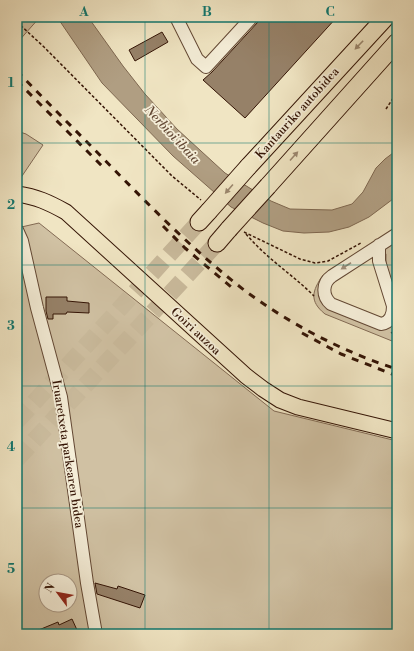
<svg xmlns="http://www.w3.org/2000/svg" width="414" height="651" font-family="'Libre Bodoni',serif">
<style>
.green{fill:#d0c1a3;stroke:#826a54;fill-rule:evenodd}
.water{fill:#b09e82;stroke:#7e6750}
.building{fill:#968168;stroke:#341405}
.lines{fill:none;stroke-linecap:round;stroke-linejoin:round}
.highway-tunnel{stroke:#cabb9d;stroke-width:17;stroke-dasharray:17 8;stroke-linecap:butt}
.minor-casing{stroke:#634834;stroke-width:14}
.major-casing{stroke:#341405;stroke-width:17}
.highway-casing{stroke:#341405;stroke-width:19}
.path{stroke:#341405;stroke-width:1.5;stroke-dasharray:3 2;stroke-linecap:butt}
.minor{stroke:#f5eed8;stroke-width:12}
.major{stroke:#f0e5c3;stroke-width:15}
.highway{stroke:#f0e5c3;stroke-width:17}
.rail{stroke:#341405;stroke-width:3;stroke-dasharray:7 7;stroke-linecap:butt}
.highway-bridge-casing{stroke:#341405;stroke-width:19;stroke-linecap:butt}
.highway-bridge{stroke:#f0e5c3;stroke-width:17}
.oneway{fill:#9b876e}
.oneway2{fill:#9e8c79}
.grid{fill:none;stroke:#0f766e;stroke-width:1;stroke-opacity:0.55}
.labels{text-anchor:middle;stroke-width:3.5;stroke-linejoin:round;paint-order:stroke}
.street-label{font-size:12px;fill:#341405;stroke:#f5eed8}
.water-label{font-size:13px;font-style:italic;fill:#664b37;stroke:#f5eed8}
.neatline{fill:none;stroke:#0f766e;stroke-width:1.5}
.grid-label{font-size:13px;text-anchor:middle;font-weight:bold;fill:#0f766e}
</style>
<rect width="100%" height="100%" fill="#f0e5c3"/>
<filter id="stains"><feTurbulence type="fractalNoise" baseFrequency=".005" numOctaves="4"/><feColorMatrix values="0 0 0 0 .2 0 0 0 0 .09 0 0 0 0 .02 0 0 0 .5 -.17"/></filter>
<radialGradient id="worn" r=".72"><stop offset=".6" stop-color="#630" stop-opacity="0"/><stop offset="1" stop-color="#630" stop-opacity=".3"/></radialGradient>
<g class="green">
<path d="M17 17H40L17 43Z"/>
<path d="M17 131 26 134 43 145 20 179H17Z"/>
<path d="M39 223 274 411 397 441V634H17V228ZM46 581H70V605H46Z"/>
<path d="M397 238V305L386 270V254L381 248Z"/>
<path d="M323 275 326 277 322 296 376 325 397 317V343L325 314C309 301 312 291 323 275Z"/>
</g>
<path class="water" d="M57 17H88L123 66 145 94 177 129 225 173 271 201 290 209 332 210 352 204 363 192 376 168 385 159 397 150V196L369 217 349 227 329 232 304 233 283 231 263 223 231 207 173 156 102 83Z"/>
<g class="building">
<path d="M260 17H337L245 118 203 80 212 72 258 22Z"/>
<path d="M162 32 168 42 135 61 129 50Z"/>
<path d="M46 297H67V301L89 303V313L67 312 66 314H53V319H48L46 311Z"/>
<path d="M95 583 117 589 118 586 145 595 140 608 97 594Z"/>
<path d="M72 619 77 630 68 634H29L58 622 59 625Z"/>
</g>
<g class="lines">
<g class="highway-tunnel">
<path d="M17 421 199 222"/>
<path d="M17 459 217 243"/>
</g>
<defs>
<g id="minor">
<path d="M176 17 197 59 206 67 252 17"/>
<path d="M17 230 22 241 37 308 61 397 87 583 96 634"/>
<path d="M379 245V261L393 306C393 315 390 323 381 324L331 304C322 296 322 283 332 276L397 234"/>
</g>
<path id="major" d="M17 194C37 197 48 202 66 212L246 376 263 389 280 400 298 407 397 431"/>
<g id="highway">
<path d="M248 167 386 17"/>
<path d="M268 186 397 42"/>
<path d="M199 222 209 211"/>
<path d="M217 243 229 229"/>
</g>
</defs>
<use href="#minor" class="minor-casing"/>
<use href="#major" class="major-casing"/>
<use href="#highway" class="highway-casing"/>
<g class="path">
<path d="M17 22 44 47 172 176 201 200"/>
<path d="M386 109 397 92"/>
<path d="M244 232 300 259 315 263 328 261 361 243"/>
<path d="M246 234C267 259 292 274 314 296"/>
<path d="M393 269 395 249"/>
<path d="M391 333 397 330"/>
</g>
<use href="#minor" class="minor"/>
<use href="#major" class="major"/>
<use href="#highway" class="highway"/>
<g class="rail">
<path d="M17 71C42 97 68 123 94 149 142 198 190 248 244 290 288 323 345 353 397 369"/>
<path d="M17 81 102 166"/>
<path d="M163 226 185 248 236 291"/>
<path d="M302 333 341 354 397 376"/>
</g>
<defs>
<g id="highway-bridge">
<path d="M209 211 248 167"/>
<path d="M229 229 268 186"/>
</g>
</defs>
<use href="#highway-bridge" class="highway-bridge-casing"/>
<use href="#highway-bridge" class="highway-bridge"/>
</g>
<defs><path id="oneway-solid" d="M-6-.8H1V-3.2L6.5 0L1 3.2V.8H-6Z"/></defs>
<g class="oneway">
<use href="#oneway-solid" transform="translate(359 45) rotate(134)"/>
<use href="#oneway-solid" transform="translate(294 156) rotate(-48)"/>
<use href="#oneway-solid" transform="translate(229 189) rotate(131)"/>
</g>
<use class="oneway2" href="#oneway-solid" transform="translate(346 266) rotate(147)"/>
<path class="grid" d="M145 17V634M269 17V634M17 143H397M17 265H397M17 386H397M17 508H397"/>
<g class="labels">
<g class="street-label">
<text transform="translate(297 113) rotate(-48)" y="4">Kantauriko autobidea</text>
<text transform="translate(196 331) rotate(43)" y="4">Goiri auzoa</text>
<text transform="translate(68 454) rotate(81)" y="4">Iruaretxeta parkearen bidea</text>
</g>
<g class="water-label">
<text transform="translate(173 134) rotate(47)" y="5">Nerbioi ibaia</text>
</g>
</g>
<rect width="414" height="651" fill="none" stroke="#f0e5c3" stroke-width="44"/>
<g transform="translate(58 593) rotate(302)"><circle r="19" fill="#f5eed8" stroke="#a89784"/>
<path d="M0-3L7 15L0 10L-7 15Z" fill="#8f2418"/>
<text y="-6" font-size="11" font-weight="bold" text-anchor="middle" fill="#341405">N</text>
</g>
<rect x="22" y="22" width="370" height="607" class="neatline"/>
<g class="grid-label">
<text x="84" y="16">A</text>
<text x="207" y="16">B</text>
<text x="330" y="16">C</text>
<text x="11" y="87">1</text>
<text x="11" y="209">2</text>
<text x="11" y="330">3</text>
<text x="11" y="451">4</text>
<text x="11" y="573">5</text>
</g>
<rect width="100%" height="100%" filter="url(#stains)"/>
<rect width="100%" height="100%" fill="url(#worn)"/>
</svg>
